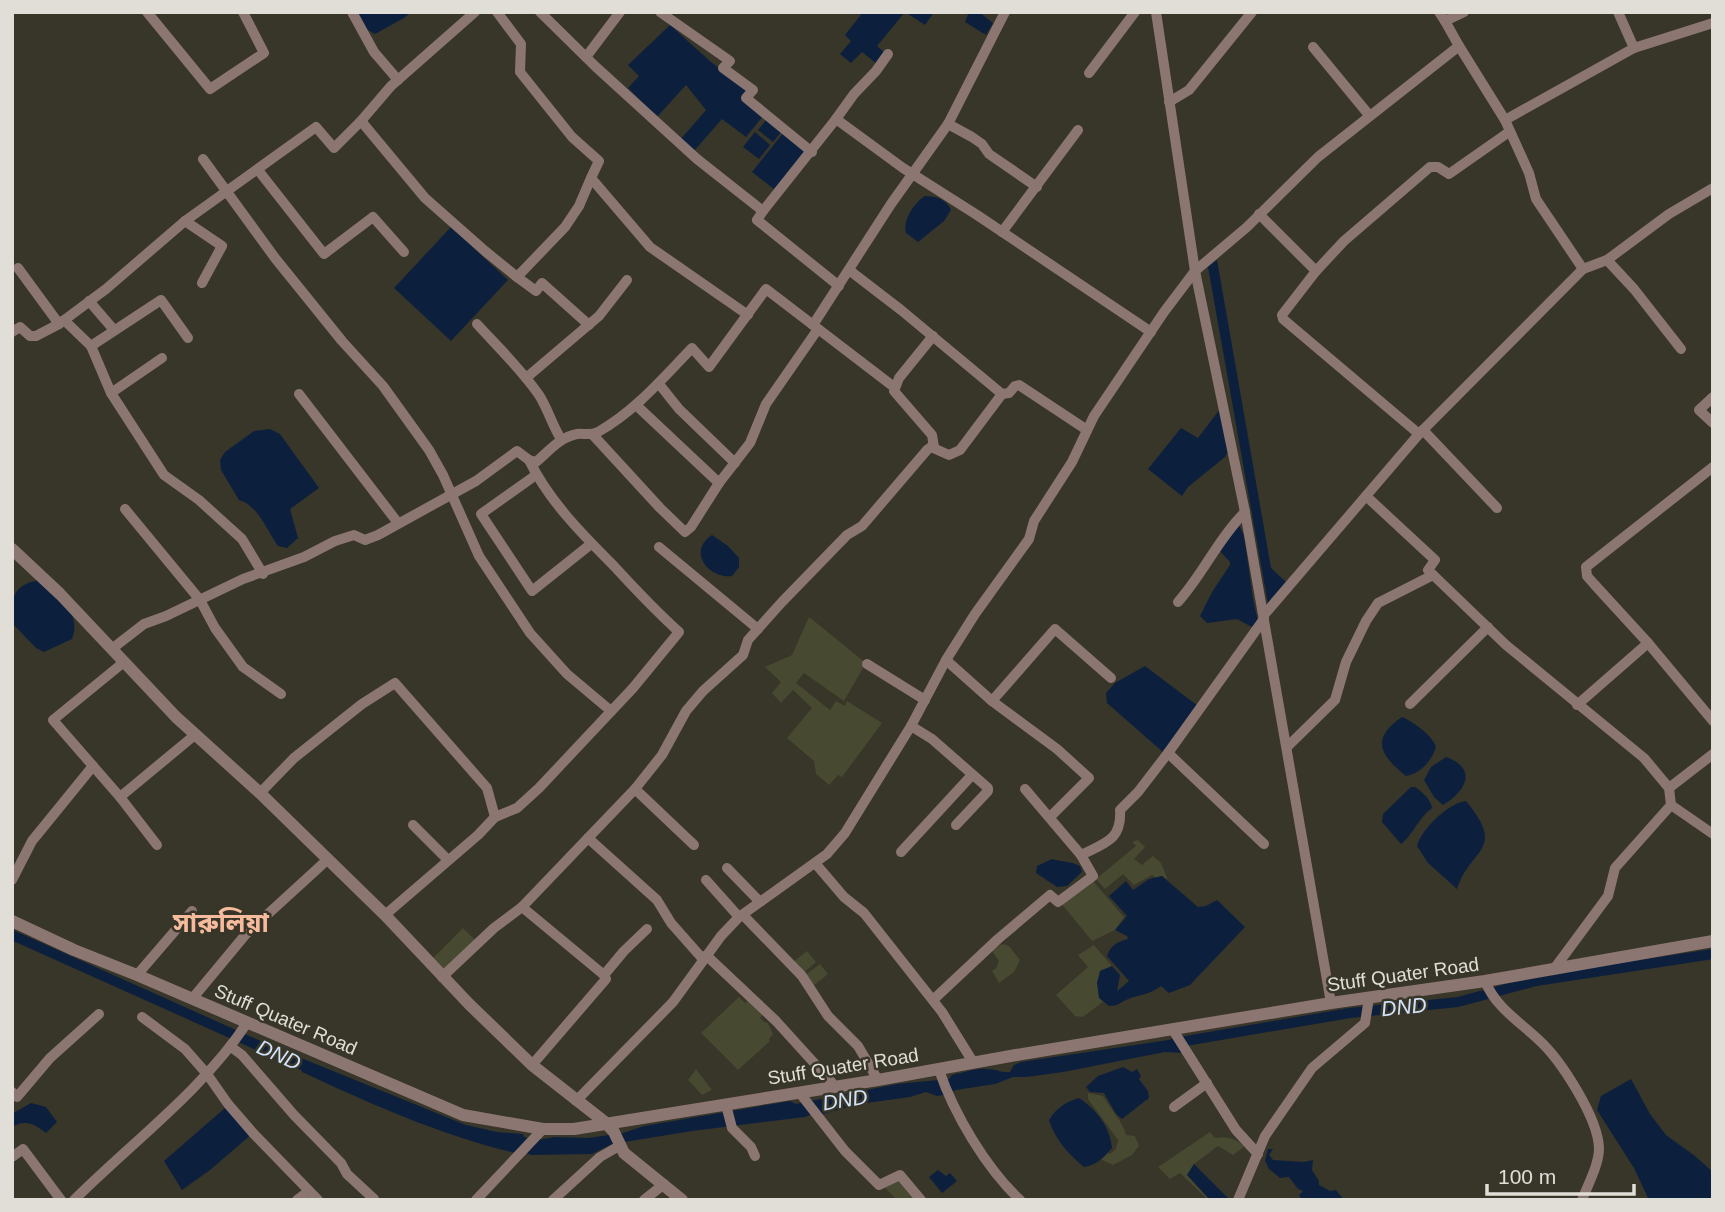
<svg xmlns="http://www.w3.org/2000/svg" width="1725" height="1212" font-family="Helvetica,'Noto Sans Bengali',sans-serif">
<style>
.green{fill:#474930}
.water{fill:#0c203e}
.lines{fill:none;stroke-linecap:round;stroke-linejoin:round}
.canal{stroke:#0c203e;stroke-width:10}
.minor{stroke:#8c7671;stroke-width:10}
.tertiary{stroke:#8c7671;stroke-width:12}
.labels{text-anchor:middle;stroke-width:5;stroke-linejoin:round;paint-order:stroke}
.street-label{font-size:19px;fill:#e0ded6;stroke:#383529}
.water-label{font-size:21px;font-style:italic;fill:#d1e2f9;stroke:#383529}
.district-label{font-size:26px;font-weight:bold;fill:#f6bb9d;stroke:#383529}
</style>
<rect width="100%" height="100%" fill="#383529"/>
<g class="green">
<path d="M809 617 866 663 844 701 804 673 796 683 830 710 836 701 845 706 847 701 882 723 842 777 838 775 829 785 816 774 814 761 787 738 812 708 793 690 781 703 772 693 781 682 765 667 792 655Z"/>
<path d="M1138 840 1145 847 1134 859 1142 865 1153 856 1161 863 1168 880 1162 876 1156 878 1152 875 1134 885 1123 874 1105 889 1096 879 1136 846 1132 842Z"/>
<path d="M1092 880 1124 917 1115 930 1092 941 1061 903Z"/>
<path d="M463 928 476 941 445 971 432 959Z"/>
<path d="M1003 944 1009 946 1020 960 1014 972 999 983 992 971 996 968 999 961 991 950Z"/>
<path d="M1094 945 1112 966 1100 971 1104 1001 1083 1017 1075 1016 1056 995 1088 967 1078 955Z"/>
<path d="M807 951 816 962 802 974 793 962Z"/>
<path d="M820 964 828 974 812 987 804 976Z"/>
<path d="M739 997 745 1003 750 999 765 1012 760 1018 764 1022 768 1023 773 1034 769 1039 770 1041 738 1070 701 1033Z"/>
<path d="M696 1069 712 1090 702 1095 688 1080Z"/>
<path d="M1088 1093 1103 1096C1111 1110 1122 1120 1126 1135L1135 1136 1139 1146 1132 1155 1113 1165 1100 1159 1105 1152 1110 1154 1116 1149 1118 1140 1088 1099Z"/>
<path d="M1210 1132 1215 1138C1225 1136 1237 1138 1244 1147L1233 1155 1218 1146 1194 1164 1187 1175 1210 1200H1208L1180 1173 1170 1179 1158 1167Z"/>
<path d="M894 1181H901L917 1200H897L884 1187Z"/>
</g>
<g class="water">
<path d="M354 12H411L404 18 375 34 366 29Z"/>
<path d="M863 12H905L877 46 885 53 878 65 862 52 851 63 840 54 851 41 845 35Z"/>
<path d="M905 12H934L925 25Z"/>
<path d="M969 12H979L993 23 986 35 965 22Z"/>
<path d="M670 25 711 62 749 90 763 116 746 137 722 119 694 151 680 140 706 110 686 85 657 117 628 88 639 76 628 65Z"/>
<path d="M767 119 782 131 773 142 758 130Z"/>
<path d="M755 132 770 145 759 159 743 147Z"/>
<path d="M784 132 806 150 774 189 752 172Z"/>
<path d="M925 196C936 196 946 199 951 210L944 221 918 242 906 233C902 221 914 203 925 196Z"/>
<path d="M451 227 508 280 451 341 394 288Z"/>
<path d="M1217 260 1271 568 1287 583 1268 604 1208 267Z"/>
<path d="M1220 409 1229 450 1225 457 1188 487 1182 496 1148 469 1181 428 1198 438Z"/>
<path d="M270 429 280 434 319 488 290 509 298 538 287 548 278 546C267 531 258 505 239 500L221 470 220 460 225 452 254 431Z"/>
<path d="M1239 525 1244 535 1253 599 1258 622 1252 627 1237 619 1207 623 1200 616 1212 592 1230 565V562L1220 551 1229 535Z"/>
<path d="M712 535 728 546 739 558V567L732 576C708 579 687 551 712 535Z"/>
<path d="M39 580C56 595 83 613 72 639L44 652 36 648 12 623C12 598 11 586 39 580Z"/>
<path d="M1145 666 1198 706 1164 753 1107 703 1106 693 1115 683Z"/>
<path d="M1402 717C1414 722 1430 734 1436 746 1433 760 1420 774 1406 776 1380 755 1370 739 1402 717Z"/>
<path d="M1446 757C1479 769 1465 792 1443 805L1434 797 1424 780 1431 767Z"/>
<path d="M1411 787H1415C1422 792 1431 799 1432 808 1418 818 1414 834 1401 844L1382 822 1383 814Z"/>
<path d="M1466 801C1507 851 1471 847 1457 889L1428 863 1417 846C1421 830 1448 803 1466 801Z"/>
<path d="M1052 859C1062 862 1071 861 1080 866L1082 872 1067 886 1057 887 1036 873 1037 866Z"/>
<path d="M1162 876 1198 907 1206 906 1217 900 1245 927 1190 985 1169 993 1161 986C1147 996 1140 994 1126 1000 1119 1003 1118 1006 1109 1006L1099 998 1097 983 1100 971 1112 966 1120 975 1117 991 1129 981 1107 956C1111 944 1118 942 1128 939L1127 936 1115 930 1127 916 1109 896 1126 881 1133 890 1149 879Z"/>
<path d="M1175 1039 1183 1053 1165 1052 1063 1072 1027 1077H1013L995 1084 956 1090 943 1095 937 1096 926 1092 910 1097 859 1104 823 1114 818 1112 805 1117 692 1131 612 1144 592 1154 531 1155 518 1150 515 1153C440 1135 371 1104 302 1072L301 1058 466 1125 497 1132 523 1134 524 1137 537 1140 555 1137 588 1138 623 1133 644 1126 790 1101 796 1104 897 1084 949 1079 952 1075C963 1073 975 1068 987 1069 996 1069 1001 1073 1010 1072L1014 1065 1021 1062Z"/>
<path d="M1123 1067 1132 1072 1137 1069 1141 1076 1139 1079 1148 1091 1149 1098 1122 1119 1116 1114 1104 1093 1090 1092 1086 1087 1098 1076Z"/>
<path d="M1631 1079 1650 1114 1666 1135 1695 1156 1713 1172V1200H1649L1634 1168 1597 1110 1601 1096Z"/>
<path d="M1079 1098C1097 1110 1110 1127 1112 1148 1103 1158 1097 1165 1084 1167 1068 1154 1055 1139 1049 1120 1057 1107 1066 1102 1079 1098Z"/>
<path d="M31 1103 46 1107 57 1122 46 1133C35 1124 25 1119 12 1127V1114Z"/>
<path d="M225 1108 231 1111 252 1134 210 1170 182 1190 164 1161Z"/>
<path d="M1268 1149H1273L1269 1155 1273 1160 1304 1162 1313 1160 1312 1170 1319 1181V1185L1330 1191 1336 1190 1344 1200H1302L1299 1195 1303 1191 1298 1189 1289 1177 1280 1178 1269 1169 1265 1161Z"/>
<path d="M1194 1164 1230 1200H1210L1187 1175Z"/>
<path d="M938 1170 946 1176 950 1173 957 1181 942 1193 929 1177Z"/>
</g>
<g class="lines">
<g class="canal">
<path d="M12 935 313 1070"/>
<path d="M1174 1043 1350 1013 1458 1002 1536 981 1713 954"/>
</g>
<g class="minor">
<path d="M147 12 210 89 264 53 243 12"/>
<path d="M352 12 374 52 398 80"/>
<path d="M497 12 521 44 520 72 572 137 599 161 591 178 650 247 748 315"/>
<path d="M540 12 596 67 697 159 763 211 757 220 839 286"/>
<path d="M660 12 730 61 723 68 753 90 746 98 812 152"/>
<path d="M1156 12 1195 271 1245 512 1331 1003"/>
<path d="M1439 12 1445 21"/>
<path d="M1459 46 1505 120 1529 173 1536 199 1583 269"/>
<path d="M1313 47 1369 115"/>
<path d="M1634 48 1713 23"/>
<path d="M888 54 876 71 854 94 836 119 903 168 977 215 1151 332"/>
<path d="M586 57 620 12"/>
<path d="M1089 73 1135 12"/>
<path d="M1169 102 1189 90 1252 12"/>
<path d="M1505 120 1634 48 1618 12"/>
<path d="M361 121 425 198 485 251 517 277 565 227 579 206 591 178"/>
<path d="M948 124 972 137 982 144 989 154 1037 187"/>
<path d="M203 159 275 258 342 341 383 386 429 450 443 475 479 556 530 633 567 674 611 711"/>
<path d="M258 170 324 254 373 217 404 252"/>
<path d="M763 211 836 119"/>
<path d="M1259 214 1316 271"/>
<path d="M185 221 222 246 202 283"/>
<path d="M1002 232 1078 130"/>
<path d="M1607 260 1634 289 1681 349"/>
<path d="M18 268 59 324"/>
<path d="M517 277 536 291 542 283 589 325"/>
<path d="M89 301 114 330"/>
<path d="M64 320 91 346 111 393 164 475 199 500 242 539 263 574"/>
<path d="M477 324C498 347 521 369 539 395 548 409 552 425 561 439"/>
<path d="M813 325 891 204 948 124 1005 12"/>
<path d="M12 332 20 327 30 336H36L59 324 106 289 185 221 316 127 334 148 361 121 391 86 475 12"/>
<path d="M933 336 899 378 894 391 932 435 934 447"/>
<path d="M91 346 161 300 188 338"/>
<path d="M526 378 599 316 627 280"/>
<path d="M659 384 679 409 735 463"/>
<path d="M111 393 162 358"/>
<path d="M299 394 398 523"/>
<path d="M1002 394 1009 393 1015 386 1019 385 1087 430"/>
<path d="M1713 397 1699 410 1713 423"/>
<path d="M636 405 719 483 750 443 766 404 818 329"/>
<path d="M1423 430 1497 508"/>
<path d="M1419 434 1283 319 1282 315 1316 271 1344 241 1430 167H1438L1449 174 1509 132"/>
<path d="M593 435 660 508 685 532 691 527 719 483"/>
<path d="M1713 467 1586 567 1587 576 1594 584 1648 643 1713 721"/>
<path d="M536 475 481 514 532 591 591 544"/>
<path d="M1366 496 1435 560 1428 570 1506 645 1644 758 1669 788 1671 805 1713 834"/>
<path d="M125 509 200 600 215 628 243 667 281 694"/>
<path d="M659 547 758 629"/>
<path d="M1178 602C1203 574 1218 539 1245 512"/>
<path d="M1264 615 1419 434 1583 269 1607 260 1669 214 1713 188"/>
<path d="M113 648 144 624 166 616 243 579 304 557 335 541 354 535 365 540 378 535 476 481 517 451 529 460 536 462C549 451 560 437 577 434 584 433 590 436 598 432 635 411 662 379 692 348L709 367 766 289 894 387"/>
<path d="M946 660 992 701 1055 629 1111 678"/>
<path d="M867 664 925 700"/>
<path d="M992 701 1057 749 1089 778 1050 817"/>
<path d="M1410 704 1488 627"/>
<path d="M1577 705 1648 643"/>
<path d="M911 726 932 739 988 788V791L956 825"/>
<path d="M1287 747 1335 700 1346 662 1366 621 1378 603 1433 575"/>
<path d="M1168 753 1264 844"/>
<path d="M93 766 53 720 124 662"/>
<path d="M1669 788 1713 754"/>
<path d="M635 789 694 845"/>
<path d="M260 793 294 758 362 704 395 683 487 788 495 817"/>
<path d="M120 797 157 845"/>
<path d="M413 825 448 860"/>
<path d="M588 838 657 900 671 923 701 957 707 956 776 1021 835 1086"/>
<path d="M901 852 972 775"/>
<path d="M1081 855C1105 843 1122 840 1120 810L1138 792 1168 753 1264 619"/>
<path d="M815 863 844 897 864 913 942 1012 973 1062"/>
<path d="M727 868 760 902"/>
<path d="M12 880 32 841 93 766 120 797 196 734"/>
<path d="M706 880 739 917"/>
<path d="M522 907 604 975"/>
<path d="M385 915 478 835 495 817 517 808 539 788 633 688 679 632C656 611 635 589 614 566 582 534 549 501 529 460"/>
<path d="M743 915 802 976 828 1016 858 1046 878 1080"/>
<path d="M1554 969 1608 896 1615 868 1671 805"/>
<path d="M137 975 192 911"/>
<path d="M442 977 494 928 522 907 635 789 662 755 686 711 703 691 743 655 748 640 782 602 847 535 862 526 927 450 931 447 949 455 960 450 1002 394 901 310 849 270"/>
<path d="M1485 981C1496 1008 1519 1021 1539 1040 1561 1060 1598 1118 1599 1148 1599 1165 1588 1184 1582 1200"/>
<path d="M192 999 246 934 327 860"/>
<path d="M933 1000 998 939 1050 895 1058 902 1093 876 1081 855 1025 789"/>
<path d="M142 1017 185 1049 207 1074 228 1104 253 1133 318 1200"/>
<path d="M1173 1030 1236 1130 1258 1154"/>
<path d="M231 1047 242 1055 294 1115 341 1163 347 1174 374 1199"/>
<path d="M532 1065 606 979 604 975 624 951 647 929"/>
<path d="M939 1070C954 1114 986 1168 1020 1200"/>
<path d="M12 1092 17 1097 50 1058 99 1014"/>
<path d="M799 1092 845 1151 879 1185 900 1175 921 1200"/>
<path d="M576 1101 673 1002 721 936 739 917 827 854 845 833 911 726 946 660 975 614 1029 539 1034 521 1072 462 1094 416 1164 312 1195 271 1247 227 1318 157 1459 46 1445 21 1464 12"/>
<path d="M726 1105 732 1128 751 1147 755 1156"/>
<path d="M1174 1107 1207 1083"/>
<path d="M12 1157 23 1149 61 1200"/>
<path d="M74 1200C132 1142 201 1092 247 1023"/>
<path d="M297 1200 309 1191"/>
<path d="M476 1200 543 1129"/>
<path d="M553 1200 600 1157 621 1145"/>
<path d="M644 1200 664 1184"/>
<path d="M1238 1200 1265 1136 1312 1068 1365 1023 1369 998"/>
</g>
<g class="tertiary">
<path d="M12 549 60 594 176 717 260 793 385 915 469 1004 532 1065 606 1123 614 1132 624 1153 682 1200"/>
<path d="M12 921 74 950 137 975 463 1115 543 1129H574L878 1080 1016 1055 1331 1003 1485 981 1713 941"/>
</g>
</g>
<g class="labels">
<g class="street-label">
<text transform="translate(1403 974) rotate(-8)" y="7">Stuff Quater Road</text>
<text transform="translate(286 1019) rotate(23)" y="7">Stuff Quater Road</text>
<text transform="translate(843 1066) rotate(-9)" y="7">Stuff Quater Road</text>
</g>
<g class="water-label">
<text transform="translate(1404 1007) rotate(-6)" y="7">DND</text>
<text transform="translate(279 1055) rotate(24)" y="7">DND</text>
<text transform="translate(845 1100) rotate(-9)" y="7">DND</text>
</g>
<g class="district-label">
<text x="221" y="932">সারুলিয়া</text>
</g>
</g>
<rect width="1725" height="1212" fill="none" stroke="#e0ded6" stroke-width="28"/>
<path d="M1487 1184v10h147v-10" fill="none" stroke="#e0ded6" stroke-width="3.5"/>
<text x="1498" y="1184" font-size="21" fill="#e0ded6" stroke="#383529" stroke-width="5" paint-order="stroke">100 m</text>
</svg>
